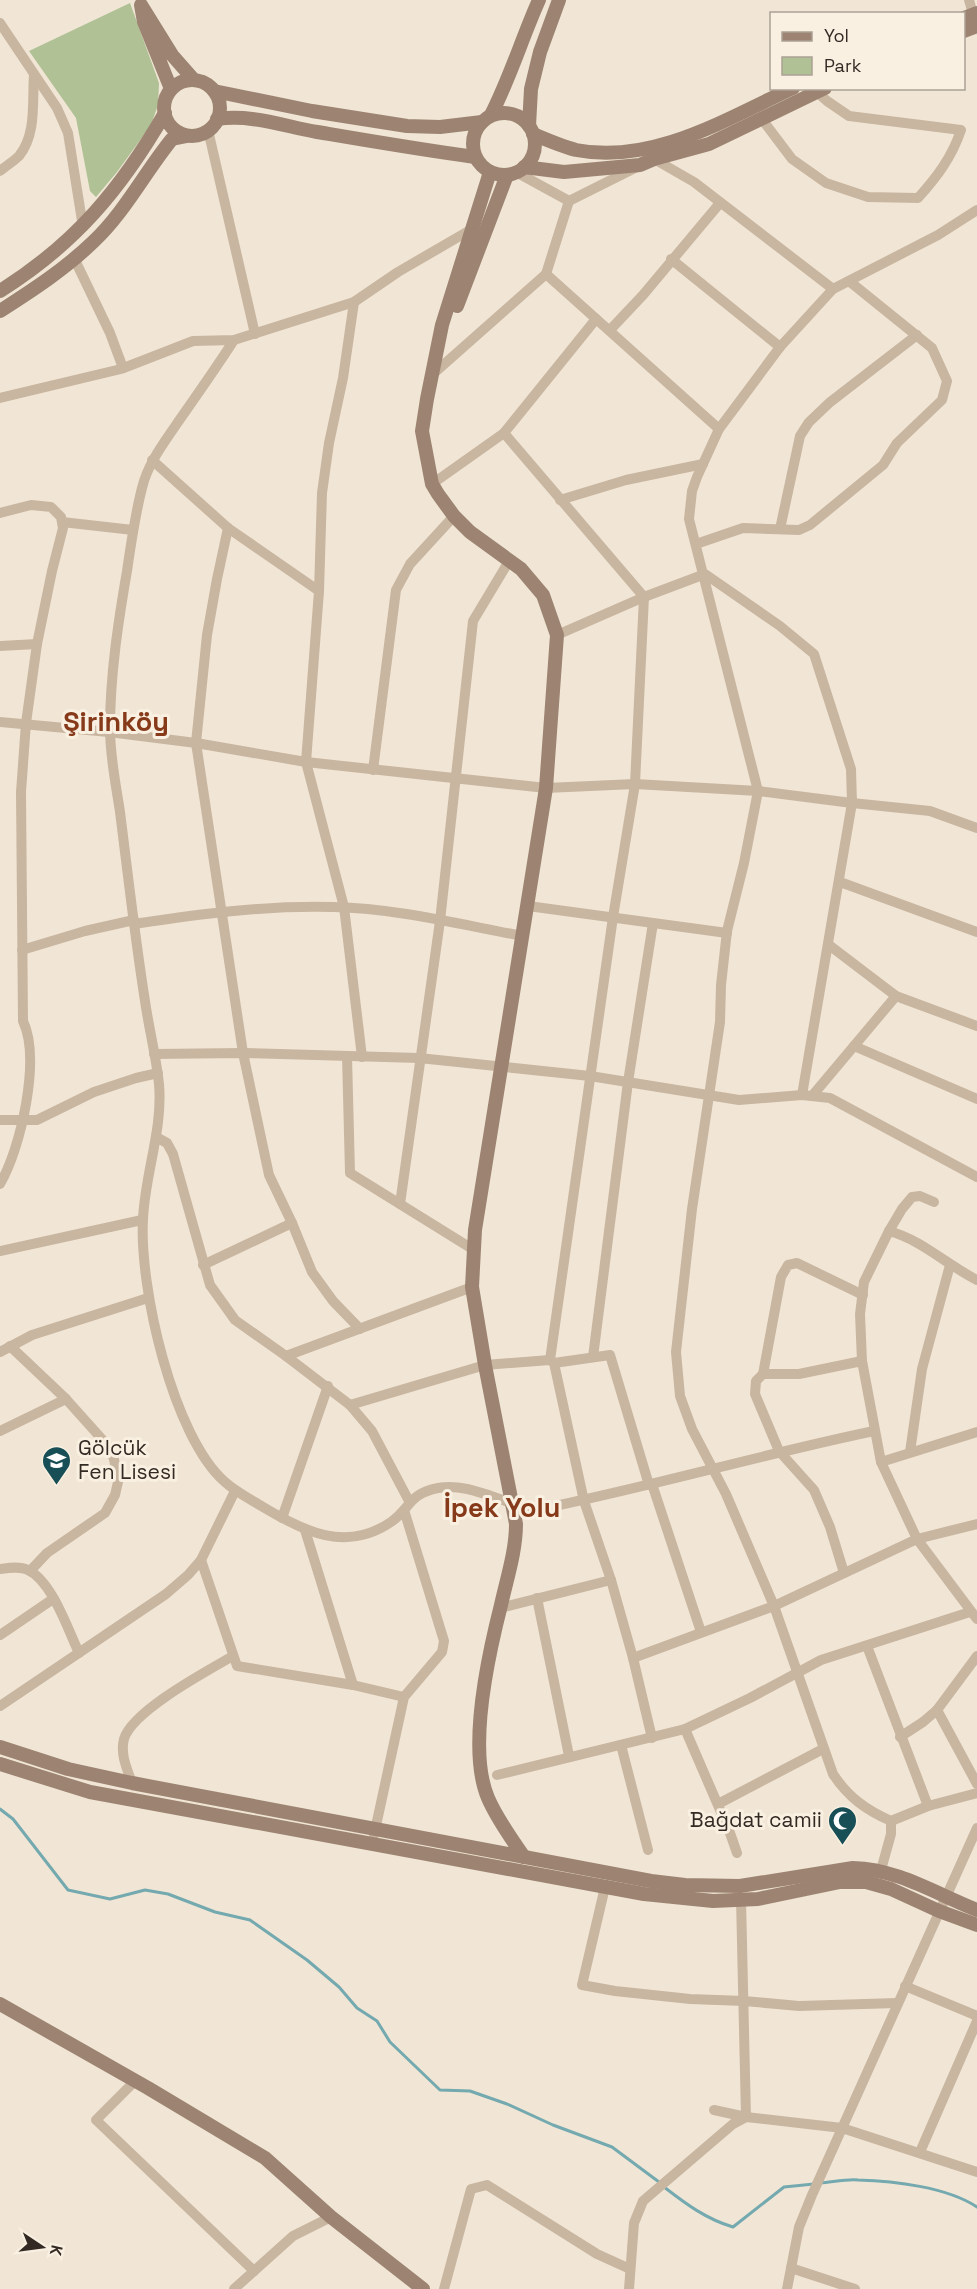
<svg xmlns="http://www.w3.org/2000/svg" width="977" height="2289" font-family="'Space Grotesk',sans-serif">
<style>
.green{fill:#afc195}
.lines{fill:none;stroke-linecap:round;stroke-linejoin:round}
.stream{stroke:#73a9af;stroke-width:3}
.street{stroke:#c9b6a1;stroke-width:10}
.secondary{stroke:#9d8472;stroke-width:14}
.labels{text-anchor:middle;stroke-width:6;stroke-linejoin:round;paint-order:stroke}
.poi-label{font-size:21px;fill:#332a24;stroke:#f9f0e1;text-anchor:start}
.district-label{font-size:27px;font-weight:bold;fill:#863a1a;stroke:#f9f0e1}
</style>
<rect width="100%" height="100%" fill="#f1e6d5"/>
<path class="green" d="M130 3 159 83 158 105 151 125 117 172 96 197 90 191 76 118 29 51Z"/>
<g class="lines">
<g class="stream">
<path d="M0 1809 13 1819 68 1890 110 1899 145 1890 168 1894 215 1912 250 1920 307 1960 339 1987 357 2008 377 2021 390 2042 440 2090 470 2091 507 2104 553 2125 612 2147 659 2182"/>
<path d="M820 2183C833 2182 846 2179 858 2180 894 2181 947 2187 977 2207"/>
<path d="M664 2187C686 2204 706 2219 733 2227L784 2187 814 2184"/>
</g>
<g class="street">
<path d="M969 0 973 14"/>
<path d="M0 23 57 108 68 133 83 227"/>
<path d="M761 118 792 159 826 183 868 197 918 198C937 177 952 157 961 130L849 116 827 101 817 92"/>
<path d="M208 130 255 334"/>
<path d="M654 159 694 182 833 289"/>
<path d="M0 171C6 166 14 161 19 156 37 134 32 101 34 75"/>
<path d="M516 172 569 201 637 167"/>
<path d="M74 258 110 333 123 368"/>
<path d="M671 259 780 347"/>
<path d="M546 274 719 429"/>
<path d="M354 302 343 378 329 443 322 493 319 591 306 762 344 907 362 1057"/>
<path d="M610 330 643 295 720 203"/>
<path d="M234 340C216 368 197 395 178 422 164 443 148 463 142 488 135 515 131 543 127 571 118 623 110 676 110 729 110 757 116 785 120 812 128 875 135 938 145 1001 149 1029 156 1056 159 1084 163 1130 145 1173 143 1219 139 1287 173 1437 225 1482 236 1492 250 1499 263 1507 303 1531 346 1553 391 1522 411 1508 408 1494 438 1488 462 1483 489 1496 512 1503"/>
<path d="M433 374 546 274 569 201"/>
<path d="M0 398 121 369 193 341 234 340 354 302 398 272 472 229"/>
<path d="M504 433 644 597 635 784 613 917 550 1360 554 1363 584 1501 611 1580 633 1658 652 1738"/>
<path d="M152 460 228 528 319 591"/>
<path d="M432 484 504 433 596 319"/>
<path d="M560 500 626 480 703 464"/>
<path d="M0 513 31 505 51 507 61 517 63 528 52 571 37 644 26 723 21 792 23 1021C41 1059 21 1148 0 1184"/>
<path d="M62 522 133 530"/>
<path d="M228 528 217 579 207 635 196 743 243 1053 269 1175 292 1223 312 1272 333 1301 360 1329"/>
<path d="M780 529 800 436 809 422 829 403 917 335"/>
<path d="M696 544 743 528 799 530 810 525 883 465 897 443 942 400 947 381 932 348 849 281"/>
<path d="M557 635 644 597 705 574 780 626 814 654 851 769 852 803 802 1095"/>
<path d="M0 646 37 644"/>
<path d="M0 722 109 732 196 743 306 762 546 788 635 784 758 791 852 803 930 811 977 828"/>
<path d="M373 770 396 590 410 564 454 516"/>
<path d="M840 882 977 932"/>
<path d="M528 906 727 933"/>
<path d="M134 924C200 914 266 905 334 907 394 908 463 925 523 936"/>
<path d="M829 945 896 996 977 1026"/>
<path d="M22 950 85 931 134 920"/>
<path d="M854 1046 977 1099"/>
<path d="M154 1054 243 1053 419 1058 590 1076 739 1100 802 1095 830 1098 977 1177"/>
<path d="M347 1056 350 1173 474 1250"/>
<path d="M812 1096 896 996"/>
<path d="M0 1120H37L94 1092 136 1078 158 1073"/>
<path d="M156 1137 167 1143 173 1154 210 1285 235 1320 286 1356 350 1405 372 1431 409 1501"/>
<path d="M400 1204 440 921 473 621 509 561"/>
<path d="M889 1231 902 1209 912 1197 920 1196 934 1202"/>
<path d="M0 1251 142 1220"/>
<path d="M203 1265 292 1223"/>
<path d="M977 1280C947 1265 922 1240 889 1231L864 1282 860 1314 862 1361 881 1462 917 1539 977 1619"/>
<path d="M10 1346 66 1399 109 1447 114 1459 118 1482 115 1495 105 1513 47 1553 30 1571"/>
<path d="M0 1352 32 1335 148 1298"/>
<path d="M286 1356 472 1287"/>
<path d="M593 1357 628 1082 653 923"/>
<path d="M554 1363 610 1355 649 1485"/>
<path d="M763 1374H799L862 1361"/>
<path d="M350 1405 485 1365 550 1360"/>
<path d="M0 1431 66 1399"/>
<path d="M910 1452 922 1369 950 1265"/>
<path d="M881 1462 977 1432"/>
<path d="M652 1484 701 1632"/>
<path d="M516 1514C636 1491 754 1456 874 1431"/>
<path d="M282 1518 328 1386"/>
<path d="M305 1530 353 1685"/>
<path d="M201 1560 237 1666 353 1685 404 1697"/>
<path d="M0 1569C8 1568 20 1566 28 1570 52 1581 68 1630 79 1653"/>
<path d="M844 1573 830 1527 814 1490 779 1451 755 1394 756 1381 763 1374 781 1277 788 1265 797 1263 863 1295"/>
<path d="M537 1598 569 1756"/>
<path d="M500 1608 611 1580"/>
<path d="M0 1635 53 1599"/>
<path d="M867 1646 928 1806"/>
<path d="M633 1658 774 1606 917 1539 977 1524"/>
<path d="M0 1706 166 1594 188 1575 201 1560 235 1491"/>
<path d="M937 1710 977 1784"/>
<path d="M685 1729 730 1833 737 1853"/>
<path d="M900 1737 923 1722 937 1710 977 1656"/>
<path d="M621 1745 648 1850"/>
<path d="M497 1775 685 1729 750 1698 821 1660 970 1612"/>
<path d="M132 1783C127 1769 120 1754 124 1739 132 1711 207 1671 233 1656"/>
<path d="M718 1804 823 1749"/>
<path d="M891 1821C866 1810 848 1797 833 1774L774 1606 726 1494 692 1429 680 1396 676 1352 692 1209 720 1022 721 985 727 931 744 863 758 791 689 519 692 491 697 477 719 429 780 347 833 289 938 235 977 210"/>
<path d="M374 1835 404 1697 442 1652 444 1641 404 1510"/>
<path d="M881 1870 891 1834V1821L928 1806 977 1793"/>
<path d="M605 1887 582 1985 615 1991 690 1999 744 2001 799 2006 897 2003"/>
<path d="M741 1899 746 2117 842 2128 977 2172"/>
<path d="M905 1986 977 2016"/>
<path d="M135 2081 96 2120 254 2271"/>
<path d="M714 2110 746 2117"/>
<path d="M920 2152 977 2021"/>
<path d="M791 2268 855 2289"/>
<path d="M234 2289 293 2236 331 2217"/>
<path d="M444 2289 471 2189 487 2185 597 2254 630 2269"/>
<path d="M629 2289 634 2223 643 2201 733 2124 746 2117"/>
<path d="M787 2289 799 2227 812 2195 977 1828"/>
</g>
<g class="secondary">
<path d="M964 18 977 13"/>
<path d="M964 31 977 26"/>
<circle cx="192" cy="108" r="28"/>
<path d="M171 89 144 22 141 5 172 55 194 80"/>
<path d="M214 91 312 111 407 126 440 127 482 122"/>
<circle cx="504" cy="144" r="31"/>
<path d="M491 115C510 78 522 38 539 0"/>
<path d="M217 119C252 114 283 126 317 132 370 141 422 150 475 157"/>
<path d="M529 126 531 89 540 52 559 0"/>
<path d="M533 134C547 140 561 146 576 150 652 165 726 119 793 88"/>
<path d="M524 167 564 172 640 165 654 159 709 144 825 88"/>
<path d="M490 172 442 325 427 399 422 431 432 484 438 494 454 516 470 532 521 569 543 595 557 635 546 788 475 1230 472 1287 485 1365 516 1524C516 1551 507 1578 501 1605 488 1656 467 1749 488 1798 497 1819 511 1838 524 1857"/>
<path d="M0 291C75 244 121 189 165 113"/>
<path d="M457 306 507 175"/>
<path d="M0 311C33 290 65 269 93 242 125 212 145 172 172 139L187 136"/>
<path d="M0 1747 68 1769 132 1783 651 1881 685 1885 740 1886 853 1868C898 1869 936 1894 977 1910"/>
<path d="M0 1764 90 1792 644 1894 713 1901 758 1899 840 1882H866L891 1889 939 1911 977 1925"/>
<path d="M0 2004 148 2088 265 2158 331 2217 423 2289"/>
</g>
</g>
<defs>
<symbol id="school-pin" viewBox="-11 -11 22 30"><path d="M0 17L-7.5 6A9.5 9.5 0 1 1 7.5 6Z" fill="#184e56" stroke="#f9f0e1"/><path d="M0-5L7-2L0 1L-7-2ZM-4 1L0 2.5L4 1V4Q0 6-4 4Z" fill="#fff"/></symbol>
<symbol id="mosque-pin" viewBox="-11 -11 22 30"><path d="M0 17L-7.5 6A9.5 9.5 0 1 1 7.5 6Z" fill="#184e56" stroke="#f9f0e1"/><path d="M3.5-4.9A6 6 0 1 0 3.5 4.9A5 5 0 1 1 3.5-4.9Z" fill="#fff"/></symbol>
</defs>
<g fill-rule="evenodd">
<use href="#school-pin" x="40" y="1444" width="33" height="45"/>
<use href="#mosque-pin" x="826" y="1804" width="33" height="45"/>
</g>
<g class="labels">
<g class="poi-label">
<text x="78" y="1455">Gölcük<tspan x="78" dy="24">Fen Lisesi</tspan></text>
<text x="822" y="1827" text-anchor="end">Bağdat camii</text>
</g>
<g class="district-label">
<text x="116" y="731">Şirinköy</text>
<text x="502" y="1517">İpek Yolu</text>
</g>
</g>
<rect x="770" y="12" width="195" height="78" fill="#f9f0e1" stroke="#aaa195" stroke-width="1.5"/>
<rect x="782" y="32" width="30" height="9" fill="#9d8472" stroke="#aaa195" stroke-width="1.5"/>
<text x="824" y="42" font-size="18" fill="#332a24">Yol</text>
<rect x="782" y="57" width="30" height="18" fill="#afc195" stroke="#aaa195" stroke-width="1.5"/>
<text x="824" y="72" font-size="18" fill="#332a24">Park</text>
<g transform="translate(42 2247) rotate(103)" stroke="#f9f0e1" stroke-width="4.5" paint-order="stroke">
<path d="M0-4.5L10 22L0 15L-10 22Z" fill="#332a24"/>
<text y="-9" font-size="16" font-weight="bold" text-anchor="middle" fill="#332a24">K</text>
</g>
</svg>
